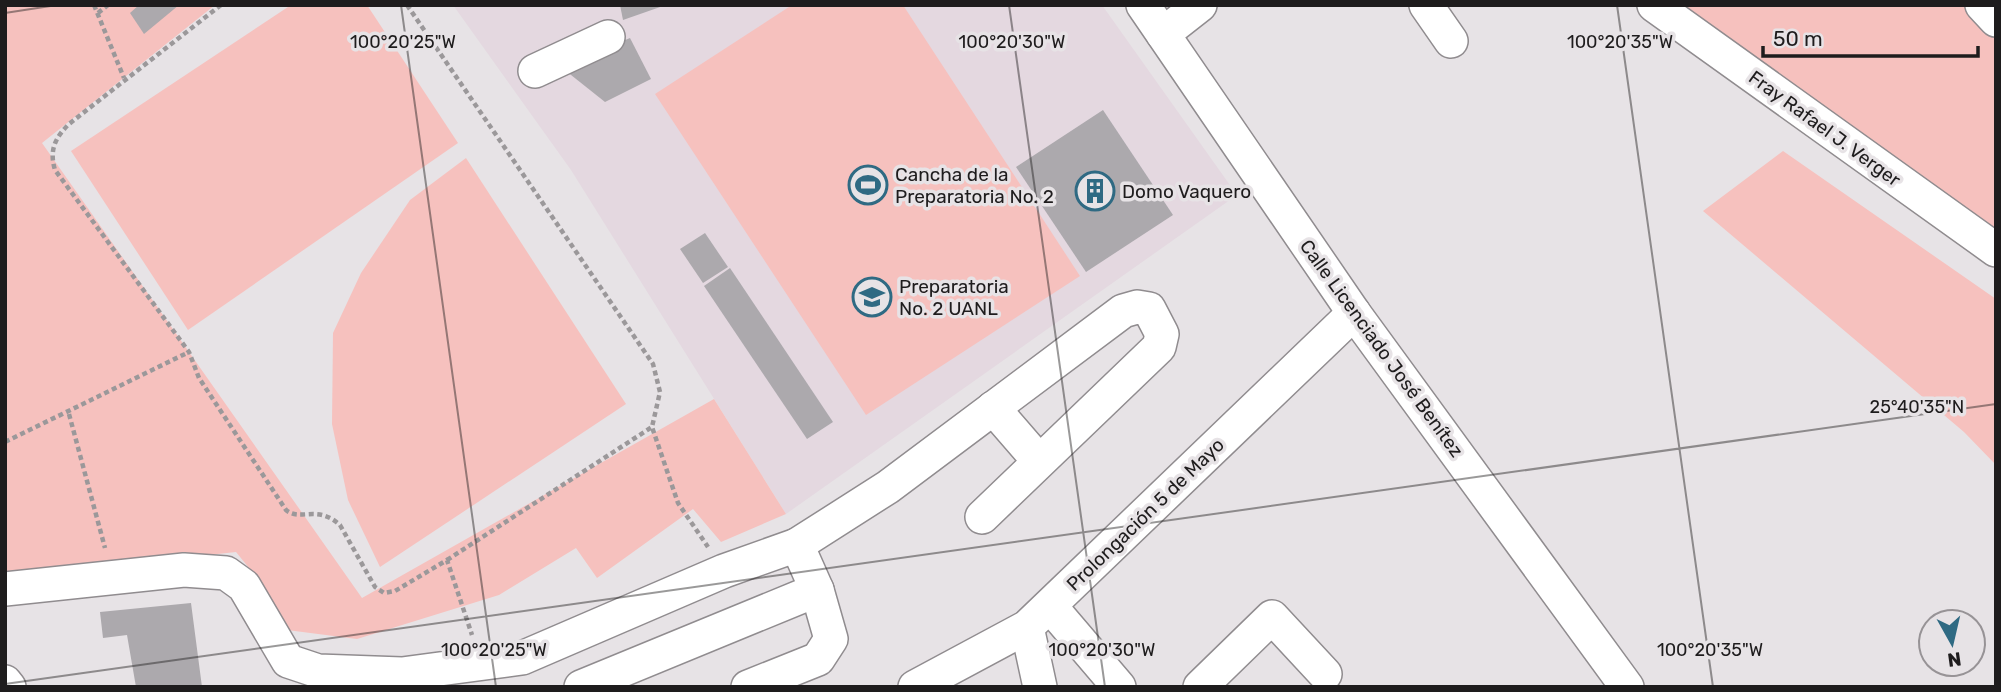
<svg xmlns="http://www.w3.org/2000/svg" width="2001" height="692" font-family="Rubik,sans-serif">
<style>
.built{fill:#e4d8e0}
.green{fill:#f6c1be}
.building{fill:#aca9ad}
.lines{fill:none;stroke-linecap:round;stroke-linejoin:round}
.minor-casing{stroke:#908c8f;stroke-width:36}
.path{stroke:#9b989a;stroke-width:4.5;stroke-dasharray:5 3.5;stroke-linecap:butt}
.minor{stroke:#fff;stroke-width:33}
.ticks{fill:none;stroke:#1e1c1d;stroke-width:2;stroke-opacity:0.45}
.labels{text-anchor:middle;stroke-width:7;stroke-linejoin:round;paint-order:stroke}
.street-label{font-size:19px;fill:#1e1c1d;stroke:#e7e3e6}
.poi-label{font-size:19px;fill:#1e1c1d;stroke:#e7e3e6;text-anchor:start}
.ticks-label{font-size:18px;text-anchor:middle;fill:#1e1c1d;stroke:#e7e3e6;stroke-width:7;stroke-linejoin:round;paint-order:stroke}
</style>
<rect width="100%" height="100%" fill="#e7e3e6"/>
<path class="built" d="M453 5H1102L1237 195 786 514 571 170Z"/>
<g class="green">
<path d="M5 5H215L42 143 362 598 714 399 786 514 721 542 693 509 597 578 576 548 499 595 357 639 287 630 262 584 236 552 5 577Z"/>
<path d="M291 5H367L458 143 188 330 71 151Z"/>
<path d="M792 5H903L1080 276 866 415 655 94Z"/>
<path d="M1679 5H1996V238Z"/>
<path d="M1783 151 1996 299V465L1964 432 1703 211Z"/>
<path d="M466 158 626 404 380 567 348 500 332 424 333 333 361 273 410 200Z"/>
</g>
<g class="building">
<path d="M139 5H179L144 34 130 13Z"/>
<path d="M620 5H663V6L623 20Z"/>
<path d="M630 38 651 79 605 102 561 67Z"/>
<path d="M1103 110 1173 215 1086 272 1016 167Z"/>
<path d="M705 233 728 267 703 283 680 249Z"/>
<path d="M730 268 833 422 807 439 704 286Z"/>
<path d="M191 603 202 687H136L127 635 103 638 100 612Z"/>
</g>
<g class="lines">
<defs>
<g id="minor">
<path d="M1143 5 1354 313 1627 687"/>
<path d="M1426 5 1451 41"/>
<path d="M1654 5 1996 250"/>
<path d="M1982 5 1996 20"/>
<path d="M1163 34 1200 5"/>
<path d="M535 71 608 37"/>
<path d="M993 408 1039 461"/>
<path d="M797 545 888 487 1123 311 1137 307 1149 309 1162 334 1159 347 982 517"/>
<path d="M5 589 184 570 226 573 244 586 288 661 318 671 402 674 522 658 724 571 797 545 817 590 831 639 818 659 748 687"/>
<path d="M1050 606 1119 687"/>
<path d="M1027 627 1040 687"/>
<path d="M5 682 9 687"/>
<path d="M581 687 817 590"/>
<path d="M915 687 1027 627 1354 313"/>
<path d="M1200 687 1272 617 1325 674"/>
</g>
</defs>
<use href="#minor" class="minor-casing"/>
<g class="path">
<path d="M94 5 124 78"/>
<path d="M221 5 69 124C55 138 49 150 55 170L189 352 199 378 286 510C300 522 317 504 340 525L375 587 384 593 395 591 447 560 472 635"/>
<path d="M407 5 653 364 660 392 652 427 678 503 708 547"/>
<path d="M98 13 108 5"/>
<path d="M69 414 105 548"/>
<path d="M5 442 189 352"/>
<path d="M447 560 652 427"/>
</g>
<use href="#minor" class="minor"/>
</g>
<path class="ticks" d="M401 5 496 687M1009 5 1105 687M1617 5 1713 687M5 13 57 5M5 684 1996 404"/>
<defs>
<symbol id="stadium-ring" viewBox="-11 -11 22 22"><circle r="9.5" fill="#e7e3e6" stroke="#2f6a83" stroke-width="1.5"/><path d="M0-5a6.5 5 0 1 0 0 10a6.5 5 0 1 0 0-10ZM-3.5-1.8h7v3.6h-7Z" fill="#2f6a83"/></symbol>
<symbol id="building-ring" viewBox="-11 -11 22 22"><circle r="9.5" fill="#e7e3e6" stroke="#2f6a83" stroke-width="1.5"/><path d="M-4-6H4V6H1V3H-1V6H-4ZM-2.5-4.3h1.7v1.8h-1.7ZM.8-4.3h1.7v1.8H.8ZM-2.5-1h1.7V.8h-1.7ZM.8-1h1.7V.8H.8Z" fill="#2f6a83"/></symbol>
<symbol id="school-ring" viewBox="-11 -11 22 22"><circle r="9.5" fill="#e7e3e6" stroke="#2f6a83" stroke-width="1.5"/><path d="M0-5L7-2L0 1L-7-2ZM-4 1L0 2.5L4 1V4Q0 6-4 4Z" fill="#2f6a83"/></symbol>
</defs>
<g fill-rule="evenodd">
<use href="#stadium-ring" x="846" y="163" width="44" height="44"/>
<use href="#building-ring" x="1073" y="169" width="44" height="44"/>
<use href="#school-ring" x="850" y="275" width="44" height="44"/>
</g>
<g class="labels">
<g class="street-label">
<text transform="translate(1825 128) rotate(36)" y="7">Fray Rafael J. Verger</text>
<text transform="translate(1382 348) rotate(54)" y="7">Calle Licenciado José Benítez</text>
<text transform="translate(1145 514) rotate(-44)" y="7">Prolongación 5 de Mayo</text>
</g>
<g class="poi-label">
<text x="895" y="181">Cancha de la<tspan x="895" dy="22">Preparatoria No. 2</tspan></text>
<text x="1122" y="198">Domo Vaquero</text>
<text x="899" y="293">Preparatoria<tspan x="899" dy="22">No. 2 UANL</tspan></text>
</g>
</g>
<g class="ticks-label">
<text x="403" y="48">100°20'25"W</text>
<text x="1012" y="48">100°20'30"W</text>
<text x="1620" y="48">100°20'35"W</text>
<text x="1917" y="413">25°40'35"N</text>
<text x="494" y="656">100°20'25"W</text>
<text x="1102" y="656">100°20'30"W</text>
<text x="1710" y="656">100°20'35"W</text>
</g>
<rect width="2001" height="692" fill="none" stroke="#1e1c1d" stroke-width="14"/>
<g transform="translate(1952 643) rotate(172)"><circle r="33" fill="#e7e3e6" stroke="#979396" stroke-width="2"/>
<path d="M0-5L12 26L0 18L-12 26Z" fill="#2f6a83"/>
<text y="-10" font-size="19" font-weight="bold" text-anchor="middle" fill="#1e1c1d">N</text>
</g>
<path d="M1763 46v10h215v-10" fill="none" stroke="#1e1c1d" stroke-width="3.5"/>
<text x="1773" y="46" font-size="21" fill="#1e1c1d" stroke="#e7e3e6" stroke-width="5" paint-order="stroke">50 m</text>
</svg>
